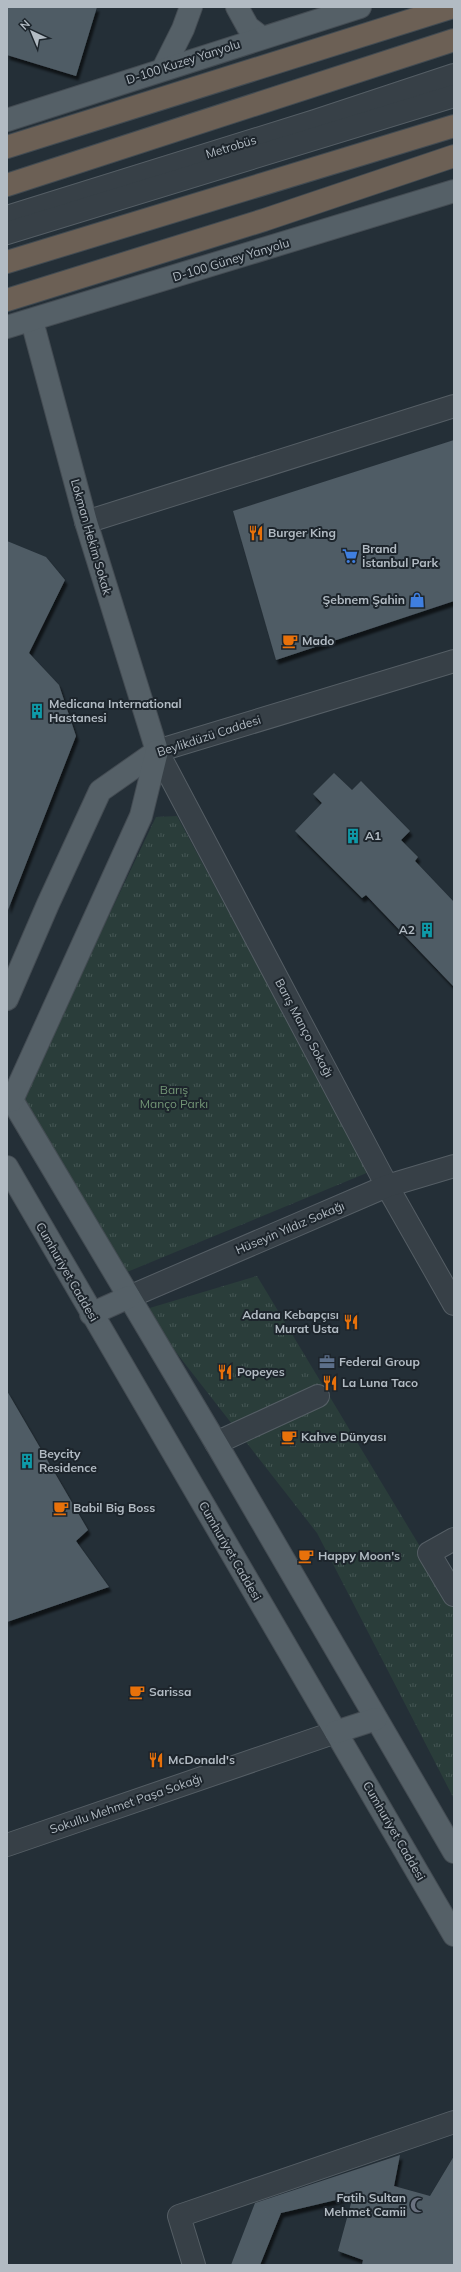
<svg xmlns="http://www.w3.org/2000/svg" width="461" height="2272" font-family="Mulish,sans-serif">
<style>
.park{fill:url(#park-tufts)}
.building{fill:#505c65;filter:url(#shadow)}
.lines{fill:none;stroke-linecap:round;stroke-linejoin:round}
.minor-casing{stroke:#555e65;stroke-width:24}
.major-casing{stroke:#444c53;stroke-width:24}
.highway-casing{stroke:#424b52;stroke-width:24}
.minor{stroke:#374047;stroke-width:22}
.major{stroke:#556067;stroke-width:22}
.highway{stroke:#6c6055;stroke-width:22}
.labels{text-anchor:middle;stroke-width:4;stroke-linejoin:round;paint-order:stroke}
.street-label{font-size:12px;fill:#b2bbc3;stroke:#1d252c}
.poi-label{font-size:12px;font-weight:bold;fill:#b2bbc3;stroke:#1d252c;text-anchor:start}
.park-label{font-size:12px;fill:#739676;stroke:#1d252c}
</style>
<defs>
<pattern id="park-tufts" width="24" height="20" patternUnits="userSpaceOnUse"><rect width="24" height="20" fill="#2a3d3a"/><path d="M3 7l-1-3M5 7V3M7 7l1-3M15 17l-1-3M17 17v-4M19 17l1-3" fill="none" stroke="#465755"/></pattern>
<filter id="shadow"><feDropShadow dx="2.5" dy="4.5" stdDeviation="1" flood-color="#0009"/></filter>
</defs>
<rect width="100%" height="100%" fill="#242f37"/>
<g class="park">
<path d="M177 816 369 1172 115 1277 21 1099 156 817Z"/>
<path d="M257 1276 454 1603V1799L317 1533 143 1310Z"/>
</g>
<g class="building">
<path d="M7 7H97L76 76 7 55Z"/>
<path d="M454 440V601L276 660 233 511Z"/>
<path d="M7 541 46 557 65 580 29 653 59 685 76 736 8 910Z"/>
<path d="M334 773 352 790 361 781 410 831 401 840 418 857 415 861 454 902V987L366 895 362 898 295 831 322 803 313 794Z"/>
<path d="M7 1391 88 1530 76 1541 109 1587 7 1622Z"/>
<path d="M400 2155 394 2186 430 2196 454 2156V2265H362L363 2260 338 2251 353 2196 281 2213 260 2265H231L255 2203Z"/>
</g>
<g class="lines">
<defs>
<g id="minor">
<path d="M7 217 315 121 454 75"/>
<path d="M7 233 454 96"/>
<path d="M86 522 454 406"/>
<path d="M454 661 157 751 387 1186 454 1304"/>
<path d="M129 1297 387 1186 454 1166"/>
<path d="M216 1443 318 1396"/>
<path d="M454 1539 429 1553 454 1595"/>
<path d="M7 1845 336 1732"/>
<path d="M194 2265 179 2216 454 2122"/>
</g>
<g id="major">
<path d="M237 7 248 27 261 37"/>
<path d="M163 69 183 29 191 7"/>
<path d="M7 120 360 7"/>
<path d="M32 321 86 522 157 751"/>
<path d="M7 327 454 191"/>
<path d="M7 999 48 904 100 791 157 751"/>
<path d="M7 1096 12 1100 216 1443 454 1852"/>
<path d="M7 1101 12 1100 141 816 157 751"/>
<path d="M7 1167 454 1935"/>
<path d="M91 1314 129 1297"/>
<path d="M336 1732 376 1719"/>
</g>
<g id="highway">
<path d="M7 147 453 7"/>
<path d="M7 185 454 40"/>
<path d="M7 262 454 126"/>
<path d="M7 300 264 220 454 156"/>
</g>
</defs>
<use href="#minor" class="minor-casing"/>
<use href="#major" class="major-casing"/>
<use href="#highway" class="highway-casing"/>
<use href="#minor" class="minor"/>
<use href="#major" class="major"/>
<use href="#highway" class="highway"/>
</g>
<defs>
<symbol id="restaurant-bare" viewBox="-9 -9 18 18"><path d="M-5-6h1v4h1v-4h1v4h1v-4h1v5L-1.5 .5V6h-2V.5L-5-1ZM5-6V6H3V1.5H1.5Q1.5-4 5-6Z" fill="#e8710a" stroke="#1d252c" stroke-width="2.5" paint-order="stroke"/></symbol>
<symbol id="supermarket-bare" viewBox="-9 -9 18 18"><path d="M-6-5.5h2.5l.6 2H6L4.5 2H-2.5L-4.4-4H-6ZM-1.5 3.2a1.3 1.3 0 1 0 .1 0ZM3 3.2a1.3 1.3 0 1 0 .1 0Z" fill="#3f7fe0" stroke="#1d252c" stroke-width="2.5" paint-order="stroke"/></symbol>
<symbol id="shop-bare" viewBox="-9 -9 18 18"><path d="M-5-2.5h2.3a2.7 3.5 0 0 1 5.4 0H5L5.5 6h-11ZM-1.5-2.5h3a1.5 2.3 0 0 0-3 0Z" fill="#3f7fe0" stroke="#1d252c" stroke-width="2.5" paint-order="stroke"/></symbol>
<symbol id="cafe-bare" viewBox="-9 -9 18 18"><path d="M-5.5-4.5H6V0H3Q3 3.5 0 3.5H-2.5Q-5.5 3.5-5.5 0ZM3-3.2v2h1.7v-2ZM-6 4.5H4V6H-6Z" fill="#e8710a" stroke="#1d252c" stroke-width="2.5" paint-order="stroke"/></symbol>
<symbol id="building-bare" viewBox="-9 -9 18 18"><path d="M-4-6H4V6H1V3H-1V6H-4ZM-2.5-4.3h1.7v1.8h-1.7ZM.8-4.3h1.7v1.8H.8ZM-2.5-1h1.7V.8h-1.7ZM.8-1h1.7V.8H.8Z" fill="#0f9aa8" stroke="#1d252c" stroke-width="2.5" paint-order="stroke"/></symbol>
<symbol id="office-bare" viewBox="-9 -9 18 18"><path d="M-6-3h4V-5.5h4V-3h4V5H-6ZM-1-4.5V-3h2v-1.5ZM-6 0V1H6V0Z" fill="#5c6f8a" stroke="#1d252c" stroke-width="2.5" paint-order="stroke"/></symbol>
<symbol id="mosque-bare" viewBox="-9 -9 18 18"><path d="M3.5-4.9A6 6 0 1 0 3.5 4.9A5 5 0 1 1 3.5-4.9Z" fill="#6b7280" stroke="#1d252c" stroke-width="2.5" paint-order="stroke"/></symbol>
</defs>
<g fill-rule="evenodd">
<use href="#restaurant-bare" x="245" y="522" width="22" height="22"/>
<use href="#supermarket-bare" x="339" y="545" width="22" height="22"/>
<use href="#shop-bare" x="406" y="589" width="22" height="22"/>
<use href="#cafe-bare" x="279" y="630" width="22" height="22"/>
<use href="#building-bare" x="26" y="700" width="22" height="22"/>
<use href="#building-bare" x="342" y="825" width="22" height="22"/>
<use href="#building-bare" x="416" y="919" width="22" height="22"/>
<use href="#restaurant-bare" x="340" y="1311" width="22" height="22"/>
<use href="#office-bare" x="316" y="1351" width="22" height="22"/>
<use href="#restaurant-bare" x="214" y="1361" width="22" height="22"/>
<use href="#restaurant-bare" x="319" y="1372" width="22" height="22"/>
<use href="#cafe-bare" x="278" y="1426" width="22" height="22"/>
<use href="#building-bare" x="16" y="1450" width="22" height="22"/>
<use href="#cafe-bare" x="50" y="1497" width="22" height="22"/>
<use href="#cafe-bare" x="295" y="1545" width="22" height="22"/>
<use href="#cafe-bare" x="126" y="1681" width="22" height="22"/>
<use href="#restaurant-bare" x="145" y="1749" width="22" height="22"/>
<use href="#mosque-bare" x="407" y="2194" width="22" height="22"/>
</g>
<g class="labels">
<g class="street-label">
<text transform="translate(183 62) rotate(-18)" y="4">D-100 Kuzey Yanyolu</text>
<text transform="translate(231 147) rotate(-17)" y="4">Metrobüs</text>
<text transform="translate(231 260) rotate(-17)" y="4">D-100 Güney Yanyolu</text>
<text transform="translate(91 537) rotate(74)" y="4">Lokman Hekim Sokak</text>
<text transform="translate(209 736) rotate(-18)" y="4">Beylikdüzü Caddesi</text>
<text transform="translate(304 1028) rotate(62)" y="4">Barış Manço Sokağı</text>
<text transform="translate(290 1228) rotate(-23)" y="4">Hüseyin Yıldız Sokağı</text>
<text transform="translate(67 1272) rotate(60)" y="4">Cumhuriyet Caddesi</text>
<text transform="translate(230 1551) rotate(60)" y="4">Cumhuriyet Caddesi</text>
<text transform="translate(126 1804) rotate(-19)" y="4">Sokullu Mehmet Paşa Sokağı</text>
<text transform="translate(394 1831) rotate(60)" y="4">Cumhuriyet Caddesi</text>
</g>
<g class="poi-label">
<text x="268" y="537">Burger King</text>
<text x="362" y="553">Brand<tspan x="362" dy="14">İstanbul Park</tspan></text>
<text x="405" y="604" text-anchor="end">Şebnem Şahin</text>
<text x="302" y="645">Mado</text>
<text x="49" y="708">Medicana International<tspan x="49" dy="14">Hastanesi</tspan></text>
<text x="365" y="840">A1</text>
<text x="415" y="934" text-anchor="end">A2</text>
<text x="339" y="1319" text-anchor="end">Adana Kebapçısı<tspan x="339" dy="14">Murat Usta</tspan></text>
<text x="339" y="1366">Federal Group</text>
<text x="237" y="1376">Popeyes</text>
<text x="342" y="1387">La Luna Taco</text>
<text x="301" y="1441">Kahve Dünyası</text>
<text x="39" y="1458">Beycity<tspan x="39" dy="14">Residence</tspan></text>
<text x="73" y="1512">Babil Big Boss</text>
<text x="318" y="1560">Happy Moon's</text>
<text x="149" y="1696">Sarissa</text>
<text x="168" y="1764">McDonald's</text>
<text x="406" y="2202" text-anchor="end">Fatih Sultan<tspan x="406" dy="14">Mehmet Camii</tspan></text>
</g>
<g class="park-label">
<text x="174" y="1094">Barış<tspan x="174" dy="14">Manço Parkı</tspan></text>
</g>
</g>
<rect width="461" height="2272" fill="none" stroke="#b2bbc3" stroke-width="16"/>
<g transform="translate(32 32) rotate(316)" stroke="#1d252c" stroke-width="3" paint-order="stroke">
<path d="M0-3L7 15L0 10L-7 15Z" fill="#b2bbc3"/>
<text y="-6" font-size="11" font-weight="bold" text-anchor="middle" fill="#b2bbc3">N</text>
</g>
</svg>
